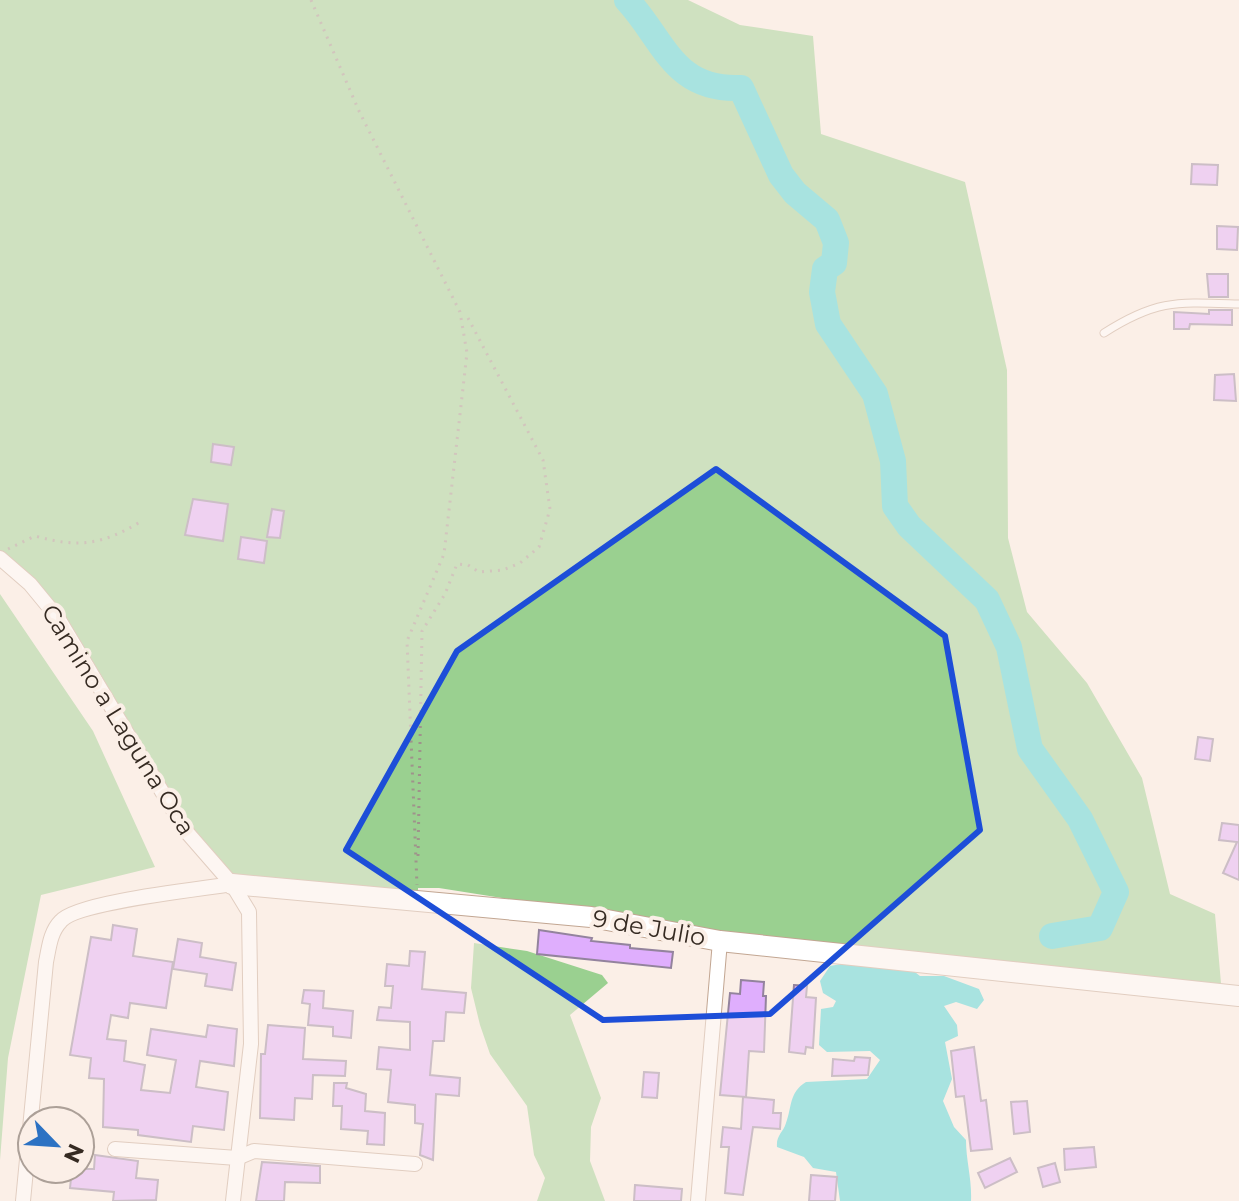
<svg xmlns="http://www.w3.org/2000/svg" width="1239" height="1201" font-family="Montserrat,sans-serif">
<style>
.green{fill:#9ad090}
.water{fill:#43d5d8}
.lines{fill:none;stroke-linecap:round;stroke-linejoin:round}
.river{stroke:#43d5d8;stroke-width:26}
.building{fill:#dfaefd;stroke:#93839d;stroke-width:2}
.lane-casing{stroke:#c2a692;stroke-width:9}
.street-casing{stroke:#c2a692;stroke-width:16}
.secondary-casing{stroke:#c2a692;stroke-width:22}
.path{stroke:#9f938b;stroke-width:3;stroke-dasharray:2 6;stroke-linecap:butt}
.lane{stroke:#fff;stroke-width:7}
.street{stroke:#fff;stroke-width:14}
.secondary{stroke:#fff;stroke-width:20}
.marked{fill:none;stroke:#1d4ed8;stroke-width:6;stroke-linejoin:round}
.labels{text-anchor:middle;stroke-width:8;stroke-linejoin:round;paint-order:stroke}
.street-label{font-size:24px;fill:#352a22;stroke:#fbefe7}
</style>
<rect width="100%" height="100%" fill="#fbefe7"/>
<g class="green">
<path d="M0 0H688L740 25 813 36 821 134 965 182 1007 370 1008 538 1027 612 1087 683 1142 778 1170 894 1215 914 1222 995 715 932 439 888H418V900L232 884 216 869 90 668 0 558Z"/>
<path d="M0 594 93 731 155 867 41 895 8 1058 0 1160Z"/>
<path d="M474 943 527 951 602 975 608 983 570 1015 601 1098 591 1127 590 1161 605 1201H537L545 1178 534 1155 527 1106 490 1054 480 1025 471 988Z"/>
</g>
<path class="water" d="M852 962 911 969 920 976H944L979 989 984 1000 977 1009 956 1002 944 1006 957 1025 958 1036 945 1042 952 1079 943 1101 954 1127 966 1140C966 1161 972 1179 971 1201H840L836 1172 813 1168 804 1157 777 1147C776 1135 783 1133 786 1123 792 1107 789 1092 806 1082L867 1079 880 1060 870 1051 827 1052 819 1045 821 1009 833 1007 836 1001 823 993 820 981 830 966Z"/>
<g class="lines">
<path class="river" d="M627 0C665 41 673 91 741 88L781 175 795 193 827 220 836 243 834 263 825 269 822 292 828 324 875 394 893 461 895 506 909 526 987 600 1009 647 1030 749 1080 819 1116 892 1100 928 1052 936"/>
</g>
<g class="building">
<path d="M1192 164 1218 165 1217 185 1191 184Z"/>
<path d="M1217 226 1238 227 1237 250 1217 249Z"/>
<path d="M1207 274H1228V297H1209Z"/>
<path d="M1209 310H1232V325L1190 324 1189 329H1174V312L1209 314Z"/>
<path d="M1234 374 1236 401 1214 400 1215 375Z"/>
<path d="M213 444 234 447 231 465 211 462Z"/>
<path d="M193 499 228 504 223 541 185 535Z"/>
<path d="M272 509 284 511 280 538 267 537Z"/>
<path d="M241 537 267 541 264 563 238 559Z"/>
<path d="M1198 737 1213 739 1210 761 1195 759Z"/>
<path d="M1222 823 1239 825V880L1223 873 1237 842 1219 840Z"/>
<path d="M113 925 137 929 133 956 173 962 166 1008 130 1003 128 1018 111 1015 107 1039 126 1041 124 1061 145 1065 141 1090 170 1093 176 1060 147 1055 151 1029 206 1037 208 1025 237 1029 234 1066 200 1061 196 1087 228 1092 224 1130 193 1126 191 1142 138 1135V1130L103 1127 104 1079 89 1078 91 1058 70 1055 91 937 111 940Z"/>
<path d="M539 930 592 938 591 941 630 945V948L673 952 671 968 537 954Z"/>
<path d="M178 939 202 943 200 957 236 963 232 990 205 986 207 974 173 969Z"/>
<path d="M410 951 425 952 422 989 466 993 464 1013 446 1012 444 1041H433L430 1075 460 1078 459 1096 436 1094 433 1160 420 1155 423 1124 415 1123V1105L388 1102 391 1070 377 1069 379 1047 410 1050V1022L377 1020 379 1007 391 1008 393 986H385L387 964 409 966Z"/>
<path d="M741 980 764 982 763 996H766L764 1052 749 1051 746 1097 720 1095 730 993 740 994Z"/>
<path d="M794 985 807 986 806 997 816 998 813 1048 806 1047 805 1054 789 1052Z"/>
<path d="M304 990 324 991 323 1008 353 1011 351 1038 333 1036V1027L308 1025 310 1004 302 1003Z"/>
<path d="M268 1025 305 1028 303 1059 346 1061 345 1076 313 1075 312 1099 295 1098 294 1120 260 1118 261 1054H265Z"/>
<path d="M974 1047 981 1101 986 1100 992 1149 971 1151 964 1096 956 1097 951 1051Z"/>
<path d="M855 1057 870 1058 868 1075 832 1076 833 1059 854 1061Z"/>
<path d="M644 1072 659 1073 657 1098 642 1097Z"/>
<path d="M334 1083H347L346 1088 366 1094 365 1111 385 1113 384 1145 367 1144 368 1131 341 1129 342 1106H333Z"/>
<path d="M743 1097 774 1100 773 1113H781L780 1129 753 1127 743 1195 725 1193 729 1147H721L723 1127 741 1129Z"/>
<path d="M1027 1101 1030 1132 1014 1134 1011 1102Z"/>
<path d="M1094 1147 1096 1167 1065 1170 1064 1149Z"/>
<path d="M95 1155 138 1161 136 1178 158 1180 156 1200 113 1201 114 1192 70 1188 72 1169H94Z"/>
<path d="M1010 1158 1017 1172 985 1188 978 1173Z"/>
<path d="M262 1162 320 1166V1183L285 1182 284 1201H256Z"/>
<path d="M1055 1163 1060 1182 1043 1187 1038 1168Z"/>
<path d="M811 1175 837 1177 835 1201H809Z"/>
<path d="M635 1185 682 1189 681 1201H634Z"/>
</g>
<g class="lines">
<defs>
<path id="lane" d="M1104 333C1157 299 1178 302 1239 304"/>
<g id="street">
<path d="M0 558 30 584 58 618 185 830 232 884 249 912 251 1044 233 1201"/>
<path d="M115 1149 237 1158 254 1151 415 1164"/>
<path d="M23 1201 46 962C49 948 50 932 61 921 76 902 202 889 232 884"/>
<path d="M698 1201 720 941"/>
</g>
<path id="secondary" d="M232 884 591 917 720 941 1239 996"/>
</defs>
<use href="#lane" class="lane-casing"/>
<use href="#street" class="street-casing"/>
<use href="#secondary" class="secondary-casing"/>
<g class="path">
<path d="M311 0 359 111 460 312 467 353 444 554 407 641 417 885"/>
<path d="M8 549 35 536C78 548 102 545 140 522"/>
<path d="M418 856 422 631 445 594 457 564 468 565 479 572 503 570 520 563 539 547 550 509 543 460 468 318"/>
</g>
<use href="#lane" class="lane"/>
<use href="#street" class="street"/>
<use href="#secondary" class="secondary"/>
</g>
<path d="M0 0H1239V1201H0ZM716 469 945 636 980 830 770 1014 603 1020 346 850 457 651Z" fill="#fbefe7" fill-opacity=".55" fill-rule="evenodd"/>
<path class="marked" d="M716 469 945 636 980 830 770 1014 603 1020 346 850 457 651Z"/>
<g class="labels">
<g class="street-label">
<text transform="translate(118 720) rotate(58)" y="8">Camino a Laguna Oca</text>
<text transform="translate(649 928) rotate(10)" y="8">9 de Julio</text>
</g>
</g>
<g transform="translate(56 1145) rotate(115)"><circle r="38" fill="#fbefe7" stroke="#aca098" stroke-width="2"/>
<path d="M0-6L14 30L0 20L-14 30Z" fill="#2c72c3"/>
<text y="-12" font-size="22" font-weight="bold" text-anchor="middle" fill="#352a22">N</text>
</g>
</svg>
